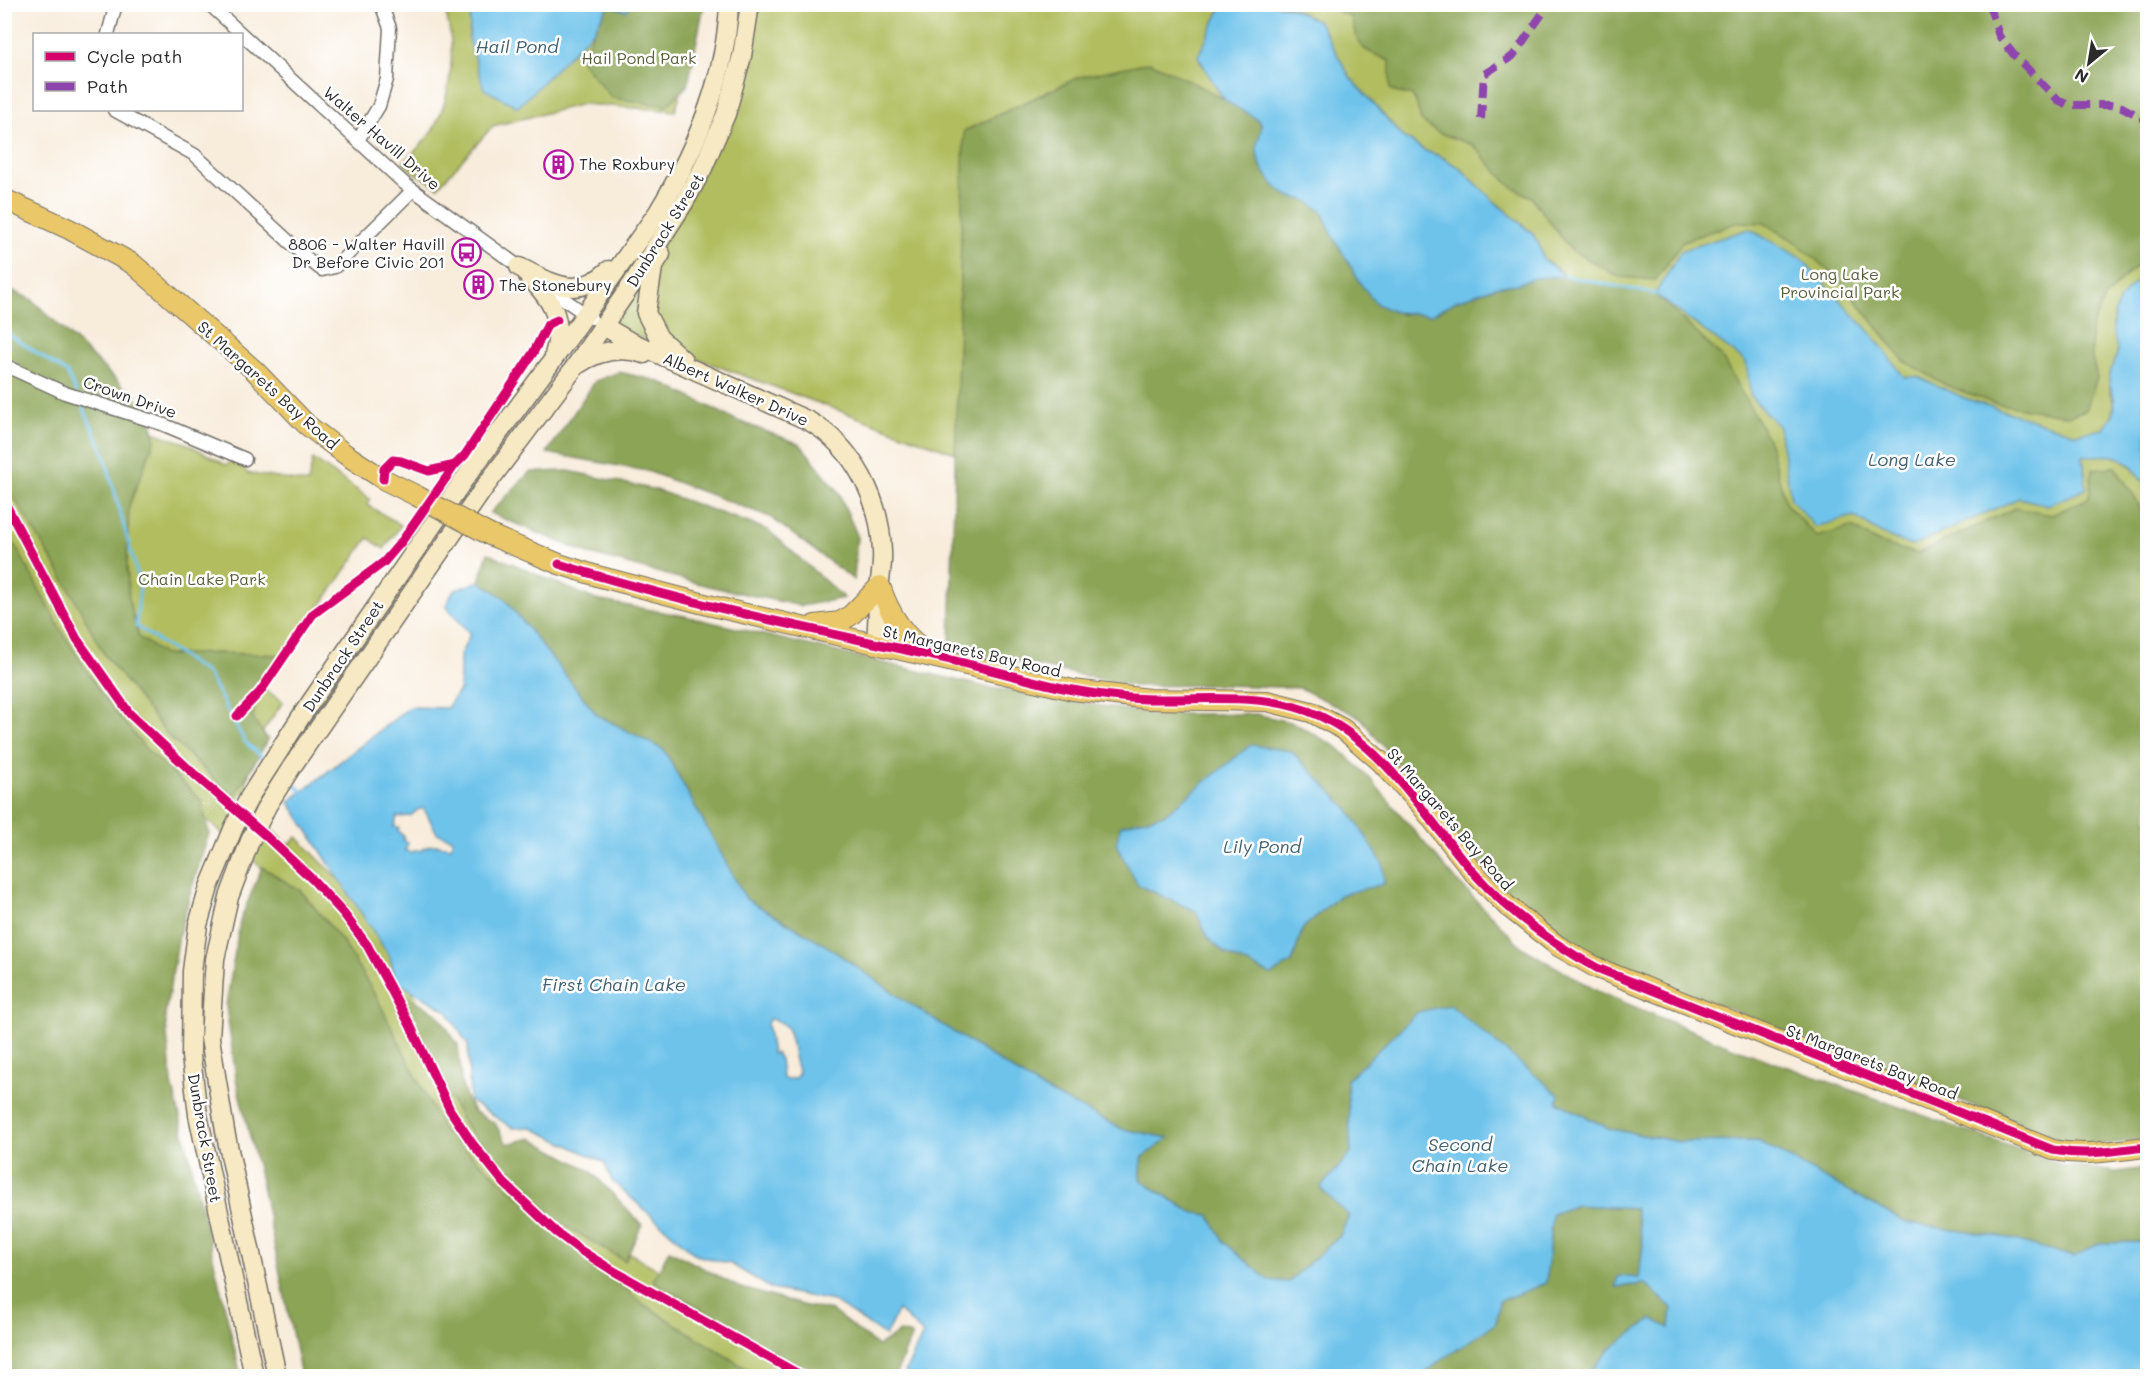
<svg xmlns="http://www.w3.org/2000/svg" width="2152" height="1381" font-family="Mali,sans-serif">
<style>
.green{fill:#b1bd5f;stroke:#6e7445;stroke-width:1.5}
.forest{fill:#8ca456;stroke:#5c6840;stroke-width:1.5;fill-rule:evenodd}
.water{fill:#6ec3eb;stroke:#4c778b;stroke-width:1.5;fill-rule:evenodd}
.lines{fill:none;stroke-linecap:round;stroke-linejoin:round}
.stream{stroke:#6ec3eb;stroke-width:3}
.street-casing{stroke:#736f69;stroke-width:15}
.secondary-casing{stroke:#736f69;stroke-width:21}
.primary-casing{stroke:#736f69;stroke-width:22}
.street{stroke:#fff;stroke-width:12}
.secondary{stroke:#f7e9c3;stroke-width:18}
.primary{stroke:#eac769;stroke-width:20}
.primary-bridge-casing{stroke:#736f69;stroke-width:22;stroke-linecap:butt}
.primary-bridge{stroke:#eac769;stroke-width:20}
.quiet{stroke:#8e44ad;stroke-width:8;stroke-dasharray:15 8;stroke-linecap:butt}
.cycleway-casing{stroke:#fff;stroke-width:13}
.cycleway{stroke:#d6006c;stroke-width:9}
.labels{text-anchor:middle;stroke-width:5;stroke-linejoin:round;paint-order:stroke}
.park-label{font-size:16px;fill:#5a5e3d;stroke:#fff}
.street-label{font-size:16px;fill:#2b2b2b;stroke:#fff}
.poi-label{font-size:16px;fill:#2b2b2b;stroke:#fff;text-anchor:start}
.water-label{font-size:18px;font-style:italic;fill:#42606e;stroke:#fff}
</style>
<rect width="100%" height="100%" fill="#fff"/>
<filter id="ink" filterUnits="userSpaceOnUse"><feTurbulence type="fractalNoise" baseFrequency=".0167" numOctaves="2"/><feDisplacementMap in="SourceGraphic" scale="12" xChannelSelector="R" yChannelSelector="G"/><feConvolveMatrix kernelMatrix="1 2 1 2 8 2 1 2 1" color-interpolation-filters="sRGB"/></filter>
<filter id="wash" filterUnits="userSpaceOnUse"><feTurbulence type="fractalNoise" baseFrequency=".008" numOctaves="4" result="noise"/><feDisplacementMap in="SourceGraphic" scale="24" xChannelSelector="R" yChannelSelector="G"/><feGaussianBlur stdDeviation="1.35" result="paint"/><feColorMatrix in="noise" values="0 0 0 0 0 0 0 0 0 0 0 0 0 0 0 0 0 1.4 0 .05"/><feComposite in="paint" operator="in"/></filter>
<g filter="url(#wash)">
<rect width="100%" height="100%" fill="#f8ecdb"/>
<g class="green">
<path d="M443 5H471L469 40 594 30 609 5 626 11 631 5 690 62 675 111 583 104 493 126 438 187 413 172 403 163C413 152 427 141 434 128 453 93 457 42 443 5Z"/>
<path d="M733 5H1263L1248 8 1220 10 1199 55 1200 62 1211 75 1218 91 1259 120 1438 312C1475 289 1519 282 1562 272L1543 259 1539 244 1532 233 1494 201 1461 169 1440 156 1425 151 1402 136 1350 77 1319 22 1292 8 1276 5H2147V274C2138 280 2115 307 2113 317 2112 330 2119 343 2117 355 2115 364 2109 370 2109 381 2110 400 2121 406 2107 424 2103 430 2107 428 2100 430L2090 456C2105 453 2120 455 2131 467 2138 473 2139 480 2147 485V703L982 463 589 319 675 186Z"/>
<path d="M4 379 25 388 188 444 226 465 236 458 247 473 308 483 313 459 370 499 367 505 401 525 384 549 368 538 263 688 283 702 258 739 245 790 237 800 289 845 297 837 350 891 407 980 458 1085 481 1122 605 1239 843 1376H749L485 1201 281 885 149 769 5 555Z"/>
</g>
<g class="forest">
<path d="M609 5 626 11 631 5H704L688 85 667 106 612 98 581 61 594 30Z"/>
<path d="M1325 5H2147V259L2128 273 2106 297 2091 327 2092 357 2097 378 2086 410 2068 416 1993 403 1946 385 1904 361 1843 284 1796 242 1764 223 1739 222 1683 241 1656 280 1619 277 1570 249 1531 197 1509 185 1473 145 1439 133 1421 121 1416 102 1411 95 1398 93 1390 89V61C1362 49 1357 50 1352 18 1343 12 1334 11 1325 5Z"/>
<path d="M1150 62C1168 71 1253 110 1260 123 1265 131 1257 141 1257 149 1256 170 1283 201 1304 198L1322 211 1334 238 1354 270 1400 314 1438 312 1456 301 1495 287 1517 284 1535 278 1565 276 1655 294 1721 356 1768 439 1786 504 1817 537 1852 527 1877 542 1917 554 2015 508 2052 515 2089 498 2092 469 2115 467 2135 497 2148 525 2147 1139 2108 1144 2068 1143 1577 949 1510 897 1386 750 1361 718 1300 688 1225 685 1134 686 950 648 964 131 1079 77Z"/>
<path d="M4 287 32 300 149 411 155 439 129 506 127 563 129 601 139 637 164 655 221 653 282 655 256 692 253 719 268 740 234 797 169 737 104 654 65 581 5 483Z"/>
<path d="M619 372 658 381 738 421 800 444 838 491 857 535 854 580 770 517 647 471 547 453 595 381Z"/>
<path d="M569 471 656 490 768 530 844 598 801 606 708 586 586 553 490 513 530 472Z"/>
<path d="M5 526 61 630 103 696 145 748 201 800 209 833 191 891 179 935 165 1015 172 1083 241 1376H5Z"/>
<path d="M488 553 596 600 685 616 986 687 1151 714H1256L1294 723 1337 747 1367 775 1455 879 1523 948 1599 992 1734 1048 2062 1165 2116 1172 2147 1168V1242L2100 1243 2075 1257 2008 1238 1906 1223 1758 1141 1680 1142 1610 1129 1557 1102 1347 1079 1351 1153 1320 1188 1349 1215 1340 1236 1288 1282 1268 1281 1224 1242 1209 1215 1191 1212 1140 1180 1142 1158 1168 1138 1122 1129 1037 1086 910 1004 822 943 746 899 664 750 597 715 504 598 479 581ZM1165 814 1384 883 1340 895 1303 928 1292 962 1208 938 1196 911 1138 885 1121 825Z"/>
<path d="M262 867 301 891 343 942 377 998 443 1130 643 1304 758 1376H301L261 1181 237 1084 226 1006 240 921Z"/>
<path d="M397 991 437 1013 458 1045 462 1086 471 1110 495 1123 507 1144 531 1138 591 1171 642 1225 625 1261 565 1226 517 1186 465 1125 428 1061Z"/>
<path d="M1577 1205 1635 1208 1643 1244 1639 1278 1616 1287 1646 1284 1672 1308 1670 1328 1610 1349 1587 1376H1422L1440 1361 1499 1301 1546 1283 1552 1214Z"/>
<path d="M669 1250 738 1287 802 1305 832 1311 878 1346 900 1332 912 1335 895 1376H817L653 1281Z"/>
</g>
<g class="water">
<path d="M1263 4 1276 5 1292 8 1319 22 1350 77 1402 136 1425 151 1440 156 1461 169 1494 201 1532 233 1539 244 1543 259 1565 276 1535 278 1517 284 1495 287 1456 301 1431 315 1394 312 1377 304 1362 286 1334 238 1322 211 1304 199C1282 201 1259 172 1257 151 1255 141 1263 134 1261 123 1252 113 1236 109 1225 100 1222 98 1200 60 1198 56L1220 10 1226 6 1248 8Z"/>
<path d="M471 5V4L631 5 626 11 609 5 594 30 518 107 484 89 469 40Z"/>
<path d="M1749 229 1801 258 1874 337 1904 377H1918L1967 399 2076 434 2104 429C2113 415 2117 412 2113 394 2112 390 2109 386 2109 381 2109 370 2115 364 2117 354 2118 347 2114 338 2113 331 2112 305 2125 288 2147 274V485C2140 480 2138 474 2132 467 2116 450 2102 457 2083 456L2086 489 2048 505 2019 498 1912 546 1880 533 1854 516 1815 527 1791 499 1779 427 1751 397 1746 362 1655 294 1681 251Z"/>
<path d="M479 581 504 598 597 715 664 750 746 899 822 943 910 1004 1037 1086 1122 1129 1169 1138 1142 1158 1140 1180 1191 1212 1209 1215 1224 1242 1268 1280 1288 1282 1340 1236 1349 1216 1320 1188 1351 1153 1347 1080 1418 1012 1450 1005 1559 1095 1557 1102 1610 1129 1680 1142 1758 1141 1906 1223 2008 1238 2074 1257 2100 1243 2147 1242V1376H1587L1610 1349 1652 1319 1670 1328 1672 1308 1646 1284 1615 1287 1618 1276 1639 1278 1643 1244 1635 1208 1577 1205 1552 1214 1546 1283 1499 1301 1496 1323 1440 1361 1422 1376H911L905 1372 923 1334 898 1310 885 1336 833 1301 772 1289 731 1264 696 1255 612 1181 604 1162 530 1127 513 1128 470 1101 468 1045 447 1011 396 981 390 957 289 802 410 707 447 708 460 689V656L470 634 446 606 453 591ZM419 809H424L437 833 453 839 451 847C440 845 430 842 421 851L416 850 411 853 405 850 408 843 403 840 404 837 398 831 399 828 394 827 397 817 410 816ZM769 1019C798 1022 788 1049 799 1073L795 1078 786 1080 782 1077 780 1059 776 1053 772 1054 767 1024Z"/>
<path d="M1251 745 1291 751 1349 810 1383 864 1384 884 1340 895 1303 928 1292 962 1271 975 1226 954 1208 938 1196 911 1138 885 1116 844 1121 825 1165 814Z"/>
</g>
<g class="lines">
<g class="stream">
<path d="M1565 276 1655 294"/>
<path d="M4 331 67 373 76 392"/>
<path d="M80 401 104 453 140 585 136 626 208 674 245 742 265 759"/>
<path d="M290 781 303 792"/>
</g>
</g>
</g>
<g filter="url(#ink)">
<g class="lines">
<defs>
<g id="street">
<path d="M209 4 405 184 525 271"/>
<path d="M108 34 116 4"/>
<path d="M114 110 195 155 309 260 322 270 335 267 413 190"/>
<path d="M358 140 379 106 387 79 390 28 381 4"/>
<path d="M541 283 591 318"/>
<path d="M4 365 65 393 162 424 245 459"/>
</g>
<g id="secondary">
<path d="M661 254 653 267 646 313 659 338 683 360"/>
<path d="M519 267C553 283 576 301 609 270"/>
<path d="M528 276C552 300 565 320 554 355"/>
<path d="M602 325 629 341 809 421C854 447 881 500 882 552 883 565 880 577 879 589 878 607 877 626 876 644"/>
<path d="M577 365C598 351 620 346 644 354"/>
<path d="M254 1376 198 1115 191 1056 192 971 198 925 209 887 234 827 250 796 302 715 463 481 550 364 658 212C696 149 726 78 729 4"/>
<path d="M277 1376 225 1131 210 1038 215 959 229 897 250 841 267 806 291 768 484 488 572 371 632 284 685 201 703 168 726 114 742 56 750 4"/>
</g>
<g id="primary">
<path d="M4 199 69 229 133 264 254 370 307 425 345 454 383 479 417 496"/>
<path d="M490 535 559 564 597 576 712 606 1073 690 1149 699 1267 701 1311 712 1343 729 1380 761 1421 805 1475 874 1506 905 1558 946 1597 968 2053 1150C2089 1157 2112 1150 2148 1147"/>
<path d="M815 625 840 622 851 615 880 586C889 613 904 638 929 653"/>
</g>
</defs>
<use href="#street" class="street-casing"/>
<use href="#secondary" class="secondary-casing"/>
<use href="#primary" class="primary-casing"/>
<use href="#street" class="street"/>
<use href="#secondary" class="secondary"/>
<use href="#primary" class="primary"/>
<defs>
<path id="primary-bridge" d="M417 496 490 535"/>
</defs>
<use href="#primary-bridge" class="primary-bridge-casing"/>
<use href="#primary-bridge" class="primary-bridge"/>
<g class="quiet">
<path d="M1989 4 1999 36 2014 55 2058 100 2068 105H2110L2122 107 2148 121"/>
<path d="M1481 119 1484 74 1513 56 1549 4"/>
</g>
<defs>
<g id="cycleway">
<path d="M383 479 384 469 393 460 401 461 429 471 455 465"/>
<path d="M4 501 77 639 130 714 194 774 267 837 313 880 344 914 367 945 410 1025 450 1110 472 1143 504 1183 556 1232 580 1250 612 1270 802 1376"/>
<path d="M559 564C683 603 811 629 938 657 983 667 1028 681 1073 690 1100 695 1127 699 1154 699 1209 700 1269 692 1320 716 1388 748 1426 819 1474 873 1509 912 1551 943 1597 968L2053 1150C2089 1157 2112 1150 2148 1147"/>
<path d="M237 716 260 692 313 614 384 562 402 541 455 465 465 455 533 353 548 324 557 320"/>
</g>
</defs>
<use href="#cycleway" class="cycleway-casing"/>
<use href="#cycleway" class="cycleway"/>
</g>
</g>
<defs>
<symbol id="building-ring" viewBox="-11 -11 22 22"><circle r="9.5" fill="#fff" stroke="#b5179e" stroke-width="1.5"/><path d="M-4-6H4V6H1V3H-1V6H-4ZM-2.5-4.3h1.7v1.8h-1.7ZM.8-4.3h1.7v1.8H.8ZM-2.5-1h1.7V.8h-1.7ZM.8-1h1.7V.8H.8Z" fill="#b5179e"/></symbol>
<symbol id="bus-ring" viewBox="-11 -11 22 22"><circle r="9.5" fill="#fff" stroke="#b5179e" stroke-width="1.5"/><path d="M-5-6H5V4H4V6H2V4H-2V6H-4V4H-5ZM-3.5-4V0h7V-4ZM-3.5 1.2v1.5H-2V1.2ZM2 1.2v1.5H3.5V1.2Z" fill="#b5179e"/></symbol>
</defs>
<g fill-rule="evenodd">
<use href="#building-ring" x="542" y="148" width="33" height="33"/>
<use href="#bus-ring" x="450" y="236" width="33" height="33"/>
<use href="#building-ring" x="462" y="268" width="33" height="33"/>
</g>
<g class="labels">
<g class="park-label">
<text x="639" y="64">Hail Pond Park</text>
<text x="1840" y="280">Long Lake<tspan x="1840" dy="18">Provincial Park</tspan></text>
<text x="202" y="585">Chain Lake Park</text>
</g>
<g class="street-label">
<text transform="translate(382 138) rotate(41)" y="6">Walter Havill Drive</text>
<text transform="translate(665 230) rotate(-58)" y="6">Dunbrack Street</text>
<text transform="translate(268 385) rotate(42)" y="6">St Margarets Bay Road</text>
<text transform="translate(736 389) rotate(24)" y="6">Albert Walker Drive</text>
<text transform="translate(130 397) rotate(19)" y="6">Crown Drive</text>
<text transform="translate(972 651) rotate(13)" y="6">St Margarets Bay Road</text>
<text transform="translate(343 656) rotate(-56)" y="6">Dunbrack Street</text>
<text transform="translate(1450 819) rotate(49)" y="6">St Margarets Bay Road</text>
<text transform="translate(1872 1062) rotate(21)" y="6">St Margarets Bay Road</text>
<text transform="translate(205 1138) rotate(80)" y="6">Dunbrack Street</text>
</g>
<g class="poi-label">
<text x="579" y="170">The Roxbury</text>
<text x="445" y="250" text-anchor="end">8806 - Walter Havill<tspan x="445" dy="18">Dr Before Civic 201</tspan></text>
<text x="499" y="291">The Stonebury</text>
</g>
<g class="water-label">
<text x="517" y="53">Hail Pond</text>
<text x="1912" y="466">Long Lake</text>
<text x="1262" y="853">Lily Pond</text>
<text x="614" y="991">First Chain Lake</text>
<text x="1460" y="1151">Second<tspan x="1460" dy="21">Chain Lake</tspan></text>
</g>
</g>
<rect width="2152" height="1381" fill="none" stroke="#fff" stroke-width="24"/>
<rect x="33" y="33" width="210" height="78" fill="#ffffff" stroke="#aaaaaa" stroke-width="1.5"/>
<rect x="45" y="52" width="30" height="9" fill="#d6006c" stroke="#aaaaaa" stroke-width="1.5"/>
<text x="87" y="63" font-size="18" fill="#2b2b2b">Cycle path</text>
<rect x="45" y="82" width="30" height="9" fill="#8e44ad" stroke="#aaaaaa" stroke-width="1.5"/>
<text x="87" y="93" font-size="18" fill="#2b2b2b">Path</text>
<g transform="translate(2089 63) rotate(210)" stroke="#ffffff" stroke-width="4.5" paint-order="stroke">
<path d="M0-4.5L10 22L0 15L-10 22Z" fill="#2b2b2b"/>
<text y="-9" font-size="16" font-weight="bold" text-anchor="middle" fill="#2b2b2b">N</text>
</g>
</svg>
